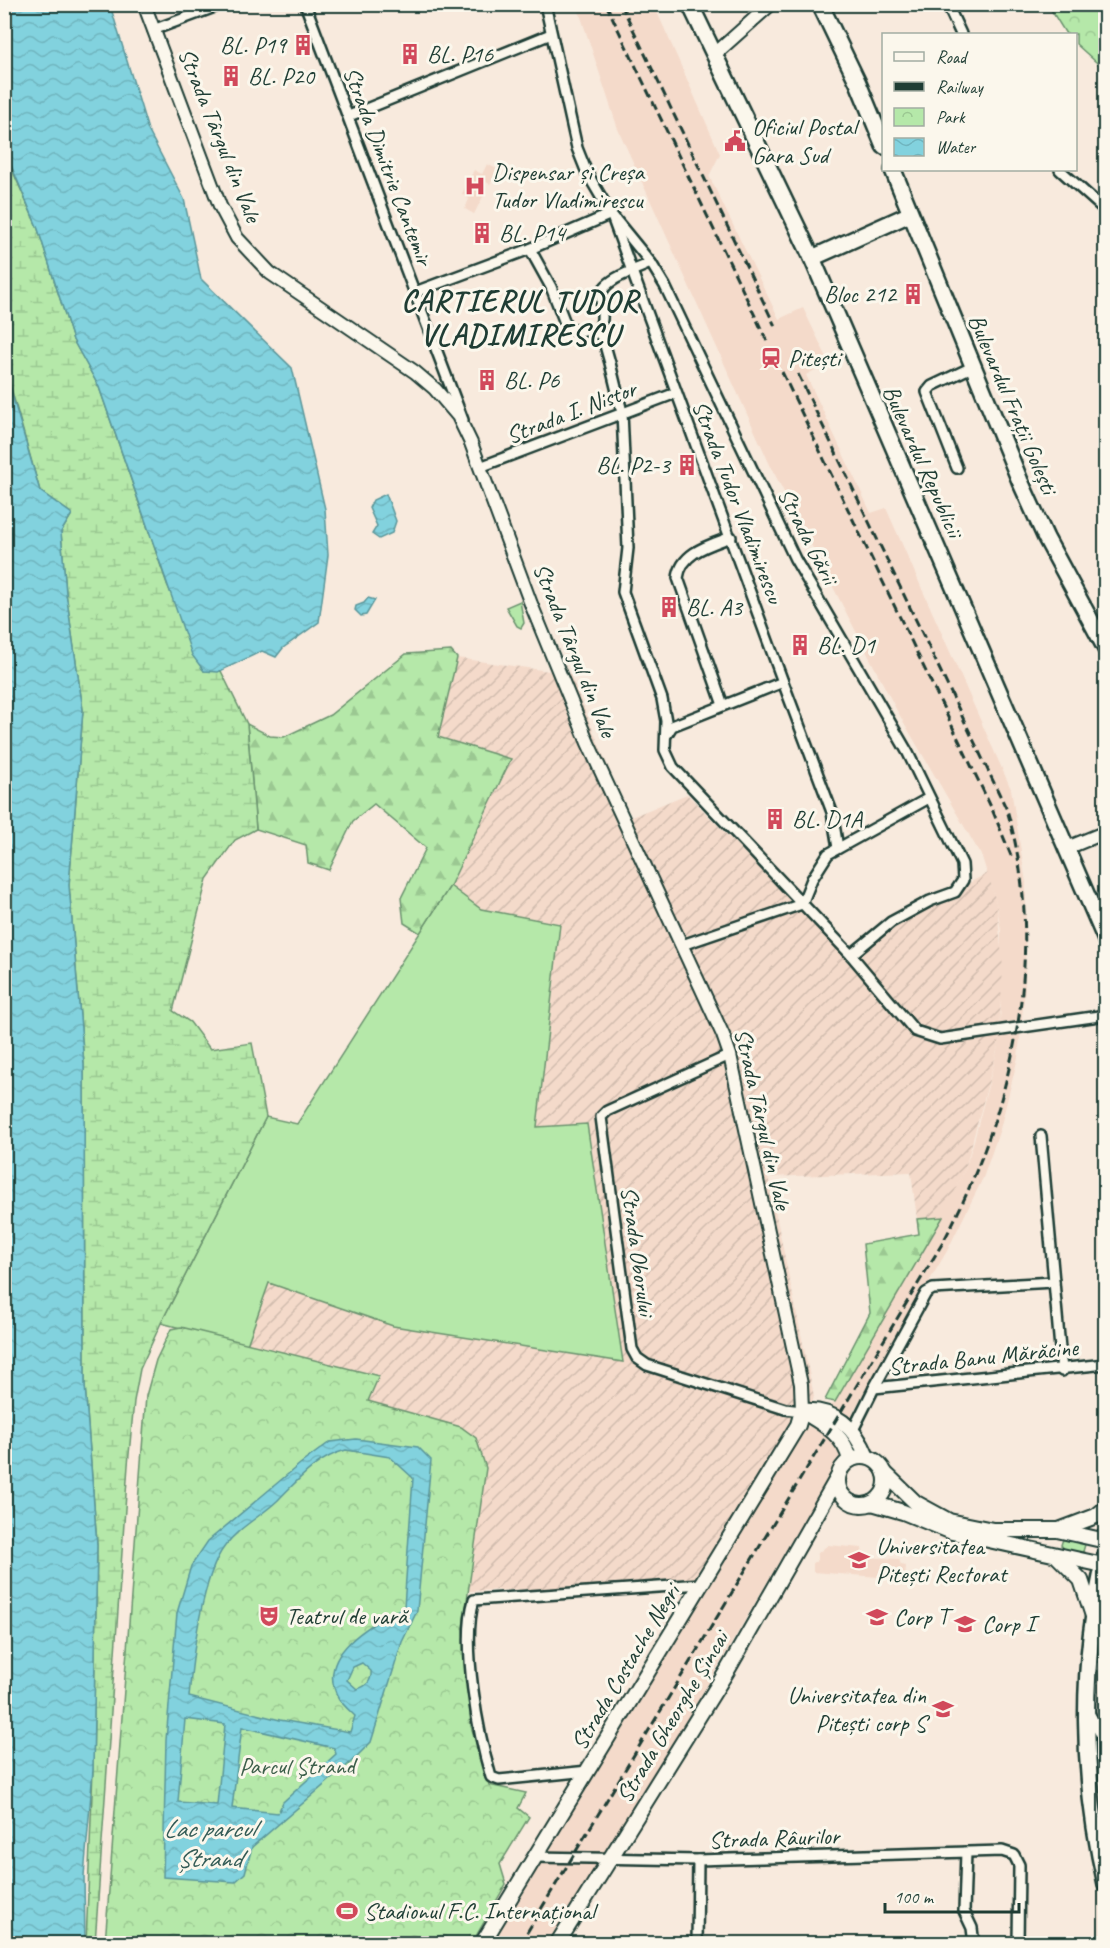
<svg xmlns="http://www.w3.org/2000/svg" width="1110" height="1948" font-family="Caveat,sans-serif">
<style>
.built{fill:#f4daca}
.industrial{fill:url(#industrial-furrows)}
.green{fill:#b5e8a9;stroke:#6a926e;stroke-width:1.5}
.forest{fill:url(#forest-firs);stroke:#6a926e;stroke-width:1.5}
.wetland{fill:url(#wetland-marsh);stroke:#6a926e;stroke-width:1.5}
.park{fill:url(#park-crowns);stroke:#6a926e;stroke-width:1.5}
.water{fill:url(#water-waves);stroke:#5a969a;stroke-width:1.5;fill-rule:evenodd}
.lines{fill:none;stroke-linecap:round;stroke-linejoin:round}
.minor-casing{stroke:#1f3d34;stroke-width:14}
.tertiary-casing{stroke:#1f3d34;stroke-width:16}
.secondary-casing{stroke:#1f3d34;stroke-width:18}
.primary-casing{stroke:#1f3d34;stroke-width:20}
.minor{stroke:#fbf7ec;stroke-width:9}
.tertiary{stroke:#fbf7ec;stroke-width:12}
.secondary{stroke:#fbf7ec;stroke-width:14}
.primary{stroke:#fbf7ec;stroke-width:15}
.rail{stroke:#1f3d34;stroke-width:3;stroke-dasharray:9 4.5;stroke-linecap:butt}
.labels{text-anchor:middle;stroke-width:6;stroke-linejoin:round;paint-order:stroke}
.poi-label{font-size:24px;fill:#1f3d34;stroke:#fbf7ec;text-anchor:start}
.street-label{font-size:24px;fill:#1f3d34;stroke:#fbf7ec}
.park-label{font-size:24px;fill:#3d5f4b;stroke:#fbf7ec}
.water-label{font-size:26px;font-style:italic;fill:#335b56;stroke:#fbf7ec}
.district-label{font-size:30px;font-weight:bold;letter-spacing:1.5px;fill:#1f3d34;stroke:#fbf7ec}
</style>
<defs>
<pattern id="industrial-furrows" width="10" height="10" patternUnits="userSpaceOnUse" patternTransform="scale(1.5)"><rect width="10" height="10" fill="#f4daca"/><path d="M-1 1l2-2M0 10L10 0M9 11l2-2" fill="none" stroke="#d1bcae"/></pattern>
<pattern id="forest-firs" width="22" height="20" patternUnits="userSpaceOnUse" patternTransform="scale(1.5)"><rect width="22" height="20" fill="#b5e8a9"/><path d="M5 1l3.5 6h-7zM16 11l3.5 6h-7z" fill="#9bc892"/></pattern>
<pattern id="wetland-marsh" width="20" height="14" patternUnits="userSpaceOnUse" patternTransform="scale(1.5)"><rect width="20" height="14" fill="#b5e8a9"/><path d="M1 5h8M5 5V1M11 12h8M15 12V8" fill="none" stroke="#9bc892"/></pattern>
<pattern id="park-crowns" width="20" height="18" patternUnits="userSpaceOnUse" patternTransform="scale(1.5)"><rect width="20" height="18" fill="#b5e8a9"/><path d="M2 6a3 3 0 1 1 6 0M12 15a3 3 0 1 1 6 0" fill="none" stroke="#9bc892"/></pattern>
<pattern id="water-waves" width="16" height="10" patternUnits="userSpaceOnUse" patternTransform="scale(1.5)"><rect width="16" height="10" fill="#82d2de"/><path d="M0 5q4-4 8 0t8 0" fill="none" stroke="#70b5bf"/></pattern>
</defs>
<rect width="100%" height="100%" fill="#f8eadd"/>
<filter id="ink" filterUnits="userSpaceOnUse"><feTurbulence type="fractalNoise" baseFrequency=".0167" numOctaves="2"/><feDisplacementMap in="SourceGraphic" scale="12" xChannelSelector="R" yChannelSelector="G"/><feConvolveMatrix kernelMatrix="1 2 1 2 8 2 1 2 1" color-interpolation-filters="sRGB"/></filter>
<g filter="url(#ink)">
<g class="built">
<path d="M577 5H654L720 154 709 176 779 319 803 308 829 362 806 375 871 513 886 508 1011 789 1026 883 1025 988 1018 1057 1000 1129 983 1178 947 1251 854 1410 839 1459 610 1851 550 1943 489 1944 707 1584 806 1428 835 1402 934 1232 965 1169 974 1141 998 1047 1001 1006V931L997 906 982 857 896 709 771 467 618 129Z"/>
<path d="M487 164 499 170 490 184 486 182 482 189 486 191 474 214 465 209 469 199 462 194 474 170 482 174Z"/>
<path d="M828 1545 862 1548 863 1557 899 1559 901 1565 906 1566 905 1579 813 1572V1562H817L818 1553Z"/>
</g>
<path class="industrial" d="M457 658 570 674 629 818 687 794 846 957 916 911 988 873 997 906 1003 968 998 1047 965 1169 943 1217 917 1219 911 1172 768 1177 814 1396 806 1428 707 1584 469 1591 478 1525 461 1427 368 1401 378 1376 247 1345 269 1283 393 1325 587 1124 537 1127 560 924 481 909 450 886 511 759 438 737Z"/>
<g class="green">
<path d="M520 601 524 623 521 628 517 626 506 607Z"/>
<path d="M450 886 481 909 560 924 537 1127 587 1124 623 1362 393 1326 269 1283 247 1345 161 1323 266 1117 297 1124Z"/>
<path d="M1074 1538 1086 1541 1082 1555 1065 1550 1061 1545 1063 1539Z"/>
</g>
<g class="forest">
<path d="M451 651 457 658 438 737 511 759 450 886 420 933 404 923 401 898 426 848 374 804 353 821 329 870 308 863 306 845 256 829 247 724 270 736 284 737 330 715 406 654Z"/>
<path d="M943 1217 835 1402 825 1400 870 1313 863 1244 919 1234 917 1219Z"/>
</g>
<path class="wetland" d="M4 151 38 229 73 340 99 387 167 584 204 671H221L247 724 256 829 235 840 207 879 173 1011 190 1022 210 1049 252 1043 266 1117 161 1323 140 1369 134 1401 128 1465 95 1943H86L93 1770 97 1545 85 1385 84 1064 69 885 83 710 66 593 61 532 72 514 40 491 5 367Z"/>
<g class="park">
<path d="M1048 5H1105V70L1076 44V34H1066Z"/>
<path d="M181 1327 379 1376 368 1401 461 1427 476 1438 486 1468 463 1628 471 1726 489 1785 526 1793 518 1808 529 1817 500 1864 506 1884 472 1943 105 1944 146 1396 156 1360 171 1329Z"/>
</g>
<g class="water">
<path d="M4 5H110L148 130 184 199 201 279 292 368 325 509 328 555 319 622 283 648 276 657 262 651 218 672 204 671 192 655 99 387 73 340 38 229 5 151Z"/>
<path d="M4 367 40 491 72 514 61 532 66 593 83 710 69 885 84 1064 85 1385 97 1545 93 1770 84 1876 85 1943H5Z"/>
<path d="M386 494 396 521 392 533 379 539 372 534 377 526 369 508 373 500Z"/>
<path d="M368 598 375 600 366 615 361 616 355 610 356 606 364 603Z"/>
<path d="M356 1439 418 1447 431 1460 417 1611 402 1642 371 1742 351 1762 252 1847 245 1873 235 1882 163 1877 166 1740 177 1613 191 1566 208 1541 300 1464 330 1442ZM346 1450 390 1457 413 1478 404 1607C372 1623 313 1655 339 1699 343 1705 350 1711 355 1716L350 1732 280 1720 189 1697C192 1659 202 1575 225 1546 239 1527 260 1517 277 1501 298 1480 316 1458 346 1450ZM362 1663 371 1671C372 1681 367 1686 357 1689L347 1680 353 1667ZM185 1719 225 1724 217 1805 178 1802ZM242 1727 334 1748 336 1754 283 1802 278 1813 232 1808Z"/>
</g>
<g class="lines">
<defs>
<g id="minor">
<path d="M305 4 463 420"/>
<path d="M545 4 577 148 587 173 611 214 783 682 672 726 667 734"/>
<path d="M947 4 961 34"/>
<path d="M153 30 223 4"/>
<path d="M349 116 551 34"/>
<path d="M1060 170 1106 211"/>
<path d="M611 214 651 263 665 286 795 559 908 753 962 864 963 880 955 892 930 901 891 922 851 955"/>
<path d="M530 249 551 287 567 328 598 333 603 338 610 363 622 412 628 548 623 592 662 699 666 721 665 750 673 767 851 955 915 1031 940 1039 1106 1015"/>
<path d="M415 292 530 249 611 214"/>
<path d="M598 333C605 319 601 311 601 296 602 279 638 269 651 263"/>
<path d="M480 467 676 393"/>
<path d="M957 468 927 392 932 386 972 367"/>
<path d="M783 682 832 812 838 848"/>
<path d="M723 705 678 578C681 552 710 545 731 537"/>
<path d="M682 945 802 904 812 879 828 854 929 798"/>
<path d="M730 1055 607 1111 601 1117 632 1349 637 1358 647 1365 785 1409 802 1411"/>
<path d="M1041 1136 1062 1371"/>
<path d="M874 1388 926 1293 933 1289 1054 1282"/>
<path d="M853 1430 874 1388 1106 1364"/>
<path d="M1087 1709 1106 1744"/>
<path d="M588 1771 499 1780 491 1777C478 1734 461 1643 474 1600L701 1584"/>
<path d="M966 1852 964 1911 972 1928 974 1944"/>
<path d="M535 1857 698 1860 1002 1851 1014 1855 1019 1865 1018 1944"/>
<path d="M697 1944 698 1860"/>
</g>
<g id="tertiary">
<path d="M144 4 220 206 237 238 270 273 415 372 435 389 458 416 471 443 531 604 588 743 723 1035 730 1055 801 1384 802 1411"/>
<path d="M715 54 771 4"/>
<path d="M1067 848 1106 832"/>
</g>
<g id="secondary">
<path d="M802 1411C834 1408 856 1428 867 1457"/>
<path d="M802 1411C823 1424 844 1434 850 1460"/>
<circle cx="862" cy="1481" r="24"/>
<path d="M885 1473 916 1503 949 1521 993 1530H1057L1106 1541"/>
<path d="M872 1503 903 1512 952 1532 1103 1565"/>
<path d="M1059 1530 1096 1516 1106 1508"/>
<path d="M1058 1557 1081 1580 1093 1616"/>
<path d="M482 1944 798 1425 802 1411"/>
<path d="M557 1944 727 1671 838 1477"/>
</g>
<g id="primary">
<path d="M690 4 812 258 1106 940"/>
<path d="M820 4 858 83 884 146"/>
<path d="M893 170 1020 481 1046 538 1106 649"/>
<path d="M812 258 910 214"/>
<path d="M1106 1555C1079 1662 1081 1777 1106 1884"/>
</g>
</defs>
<use href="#minor" class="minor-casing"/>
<use href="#tertiary" class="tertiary-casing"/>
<use href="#secondary" class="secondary-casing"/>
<use href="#primary" class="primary-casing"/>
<use href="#minor" class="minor"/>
<use href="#tertiary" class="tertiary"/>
<use href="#secondary" class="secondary"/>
<use href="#primary" class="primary"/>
<g class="rail">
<path d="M606 4 767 341"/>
<path d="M621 4 775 326"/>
<path d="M782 372 992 809 1012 858"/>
<path d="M520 1944 942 1244C1012 1113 1049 954 1007 810L798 374"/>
</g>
</g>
</g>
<defs>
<symbol id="building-bare" viewBox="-9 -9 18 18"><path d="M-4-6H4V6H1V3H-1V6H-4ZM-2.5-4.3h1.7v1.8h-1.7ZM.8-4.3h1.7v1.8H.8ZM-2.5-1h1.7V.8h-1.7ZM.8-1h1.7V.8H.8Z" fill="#d1495b" stroke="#fbf7ec" stroke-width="2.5" paint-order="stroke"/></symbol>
<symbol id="civic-bare" viewBox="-9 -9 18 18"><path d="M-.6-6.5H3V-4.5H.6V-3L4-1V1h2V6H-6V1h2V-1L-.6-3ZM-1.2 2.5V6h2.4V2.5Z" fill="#d1495b" stroke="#fbf7ec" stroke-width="2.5" paint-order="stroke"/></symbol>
<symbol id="hospital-bare" viewBox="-9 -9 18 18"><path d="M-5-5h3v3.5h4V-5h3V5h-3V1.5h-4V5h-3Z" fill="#d1495b" stroke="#fbf7ec" stroke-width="2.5" paint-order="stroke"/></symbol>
<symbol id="station-bare" viewBox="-9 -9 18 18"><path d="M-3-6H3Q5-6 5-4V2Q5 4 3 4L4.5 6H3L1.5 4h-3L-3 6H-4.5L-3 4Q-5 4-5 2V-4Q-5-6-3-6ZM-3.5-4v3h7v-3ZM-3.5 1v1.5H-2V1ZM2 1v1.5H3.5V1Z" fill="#d1495b" stroke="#fbf7ec" stroke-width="2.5" paint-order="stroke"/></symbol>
<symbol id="university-bare" viewBox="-9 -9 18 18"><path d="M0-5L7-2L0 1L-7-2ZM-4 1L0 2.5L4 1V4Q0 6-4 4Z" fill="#d1495b" stroke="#fbf7ec" stroke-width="2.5" paint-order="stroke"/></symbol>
<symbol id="theatre-bare" viewBox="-9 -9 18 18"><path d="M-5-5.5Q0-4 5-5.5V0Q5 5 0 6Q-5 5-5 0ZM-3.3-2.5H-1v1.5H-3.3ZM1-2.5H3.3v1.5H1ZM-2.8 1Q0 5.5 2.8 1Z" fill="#d1495b" stroke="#fbf7ec" stroke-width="2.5" paint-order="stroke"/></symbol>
<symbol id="stadium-bare" viewBox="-9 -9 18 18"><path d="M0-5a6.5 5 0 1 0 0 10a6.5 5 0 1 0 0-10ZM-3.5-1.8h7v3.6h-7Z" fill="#d1495b" stroke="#fbf7ec" stroke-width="2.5" paint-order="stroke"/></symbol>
</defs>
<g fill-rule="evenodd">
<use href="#building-bare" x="288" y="30" width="30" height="30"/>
<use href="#building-bare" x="395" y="39" width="30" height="30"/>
<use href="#building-bare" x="216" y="61" width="30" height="30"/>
<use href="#civic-bare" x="720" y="126" width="30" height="30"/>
<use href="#hospital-bare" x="460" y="171" width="30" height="30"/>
<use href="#building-bare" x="467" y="218" width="30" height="30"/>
<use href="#building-bare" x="898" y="279" width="30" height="30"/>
<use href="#station-bare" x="756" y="343" width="30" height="30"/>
<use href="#building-bare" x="472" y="365" width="30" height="30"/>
<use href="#building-bare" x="672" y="450" width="30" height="30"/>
<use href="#building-bare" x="654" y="592" width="30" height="30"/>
<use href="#building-bare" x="785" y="630" width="30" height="30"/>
<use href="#building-bare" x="760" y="804" width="30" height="30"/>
<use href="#university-bare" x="844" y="1545" width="30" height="30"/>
<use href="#theatre-bare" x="254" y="1601" width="30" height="30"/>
<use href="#university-bare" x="862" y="1602" width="30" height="30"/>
<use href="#university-bare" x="950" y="1609" width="30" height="30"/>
<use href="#university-bare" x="928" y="1694" width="30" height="30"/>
<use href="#stadium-bare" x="332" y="1896" width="30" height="30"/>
</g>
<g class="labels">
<g class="poi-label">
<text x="286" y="53" text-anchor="end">BL. P19</text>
<text x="427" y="62">BL. P16</text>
<text x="248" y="84">BL. P20</text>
<text x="752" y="135">Oficiul Postal<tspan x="752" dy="28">Gara Sud</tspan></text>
<text x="492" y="180">Dispensar și Creșa<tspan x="492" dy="28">Tudor Vladimirescu</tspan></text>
<text x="499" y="241">BL. P14</text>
<text x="896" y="302" text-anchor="end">Bloc 212</text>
<text x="788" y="366">Pitești</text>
<text x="504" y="388">BL. P6</text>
<text x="670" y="473" text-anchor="end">BL. P2-3</text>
<text x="686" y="615">BL. A3</text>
<text x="817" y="653">BL. D1</text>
<text x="792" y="827">BL. D1A</text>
<text x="876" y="1554">Universitatea<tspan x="876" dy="28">Pitești Rectorat</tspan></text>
<text x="286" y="1624">Teatrul de vară</text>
<text x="894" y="1625">Corp T</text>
<text x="982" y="1632">Corp I</text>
<text x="926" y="1703" text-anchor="end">Universitatea din<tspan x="926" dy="28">Pitești corp S</tspan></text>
<text x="364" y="1919">Stadionul F.C. Internațional</text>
</g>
<g class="street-label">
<text transform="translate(220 135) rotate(68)" y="8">Strada Târgul din Vale</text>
<text transform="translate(388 166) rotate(69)" y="8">Strada Dimitrie Cantemir</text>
<text transform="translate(1013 404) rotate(67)" y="8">Bulevardul Frații Golești</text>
<text transform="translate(571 412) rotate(-21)" y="8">Strada I. Nistor</text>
<text transform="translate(923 461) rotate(66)" y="8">Bulevardul Republicii</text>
<text transform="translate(738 502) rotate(69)" y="8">Strada Tudor Vladimirescu</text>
<text transform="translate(808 536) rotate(63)" y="8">Strada Gării</text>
<text transform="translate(575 650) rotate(68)" y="8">Strada Târgul din Vale</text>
<text transform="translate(763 1119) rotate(77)" y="8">Strada Târgul din Vale</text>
<text transform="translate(638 1251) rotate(82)" y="8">Strada Oborului</text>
<text transform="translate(983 1357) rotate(-6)" y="8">Strada Banu Mărăcine</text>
<text transform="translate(625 1667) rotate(-59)" y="8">Strada Costache Negri</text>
<text transform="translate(672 1717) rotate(-59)" y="8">Strada Gheorghe Șincai</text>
<text transform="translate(774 1838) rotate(-2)" y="8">Strada Râurilor</text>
</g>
<g class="park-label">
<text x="297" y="1774">Parcul Ștrand</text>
</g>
<g class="water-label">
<text x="209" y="1837">Lac parcul<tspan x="209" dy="30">Ștrand</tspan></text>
</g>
<g class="district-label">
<text x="520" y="311">CARTIERUL TUDOR<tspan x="520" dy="34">VLADIMIRESCU</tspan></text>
</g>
</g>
<rect width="1110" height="1948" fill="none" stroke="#fbf7ec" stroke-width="24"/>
<rect x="12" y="12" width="1086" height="1924" fill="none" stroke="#1f3d34" stroke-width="2" filter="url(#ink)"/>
<rect x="882" y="33" width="195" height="138" fill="#fbf7ec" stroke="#a3ada2" stroke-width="1.5"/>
<rect x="894" y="52" width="30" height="9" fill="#fbf7ec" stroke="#a3ada2" stroke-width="1.5"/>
<text x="936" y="63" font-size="18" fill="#1f3d34">Road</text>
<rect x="894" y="82" width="30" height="9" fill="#1f3d34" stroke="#a3ada2" stroke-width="1.5"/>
<text x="936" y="93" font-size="18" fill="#1f3d34">Railway</text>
<rect x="894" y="108" width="30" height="18" fill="url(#park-crowns)" stroke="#a3ada2" stroke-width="1.5"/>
<text x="936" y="123" font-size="18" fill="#1f3d34">Park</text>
<rect x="894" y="138" width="30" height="18" fill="url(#water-waves)" stroke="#a3ada2" stroke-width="1.5"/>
<text x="936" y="153" font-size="18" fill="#1f3d34">Water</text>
<path d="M885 1903v9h134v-9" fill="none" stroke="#1f3d34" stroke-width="3"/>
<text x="894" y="1903" font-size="18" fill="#1f3d34" stroke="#fbf7ec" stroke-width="4.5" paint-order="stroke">100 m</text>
</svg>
